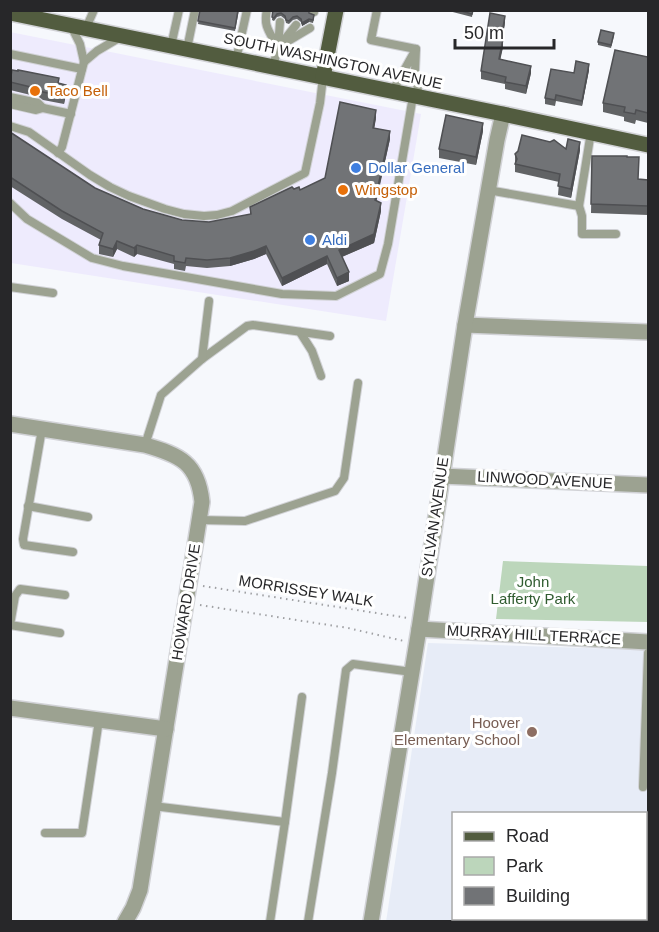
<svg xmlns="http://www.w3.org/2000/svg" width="659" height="932" font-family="Arial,sans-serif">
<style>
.commercial{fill:#eeebfd}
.built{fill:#e7ecf7;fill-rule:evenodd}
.green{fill:#bcd6bb}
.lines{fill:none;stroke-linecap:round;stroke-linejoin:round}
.service-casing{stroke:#d1d2d6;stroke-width:10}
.minor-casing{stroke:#d1d2d6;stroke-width:18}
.primary-casing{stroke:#d1d2d6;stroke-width:18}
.path{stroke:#9fa0a3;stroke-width:2;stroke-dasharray:1.5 4.5;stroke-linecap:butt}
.service{stroke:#9ca291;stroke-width:8}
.minor{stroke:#9ca291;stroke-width:15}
.primary{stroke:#525c3f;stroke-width:15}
.wall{fill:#616365}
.shaded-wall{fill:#4f5053}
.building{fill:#717376;stroke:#4f5053;stroke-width:1.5}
.food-dot{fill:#e8710a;stroke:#fff;stroke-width:2}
.shop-dot{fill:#3f7fe0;stroke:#fff;stroke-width:2}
.education-dot{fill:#8d6e63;stroke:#fff;stroke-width:2}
.labels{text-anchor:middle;stroke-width:6;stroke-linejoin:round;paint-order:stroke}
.street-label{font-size:15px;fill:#272729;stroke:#fff}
.food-label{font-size:15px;fill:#c56008;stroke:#fff;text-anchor:start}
.shop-label{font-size:15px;fill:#366cbe;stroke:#fff;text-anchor:start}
.park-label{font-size:15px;fill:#305c30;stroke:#fff}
.education-label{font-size:15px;fill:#785e54;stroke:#fff;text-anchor:end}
</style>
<rect width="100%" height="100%" fill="#f6f8fc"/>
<path class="commercial" d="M10 32 421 114 386 321 11 263Z"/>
<path class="built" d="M428 643 648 650V919L559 922H386ZM454 814H646V918H454Z"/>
<path class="green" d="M503 561 648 566V622L496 619Z"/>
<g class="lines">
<defs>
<g id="service">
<path d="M267 10C263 27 270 32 277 46"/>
<path d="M314 10V12"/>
<path d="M377 10 371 40 416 49"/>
<path d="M86 28 94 10"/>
<path d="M281 44 296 25"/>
<path d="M171 46 179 10"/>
<path d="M278 47 310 28"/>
<path d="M187 49 195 10"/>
<path d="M10 54 82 69"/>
<path d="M236 60 247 10"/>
<path d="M84 62 97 51 119 38"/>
<path d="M273 67 278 47 280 22"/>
<path d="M392 92 416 49 415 71 419 97"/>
<path d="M10 97 38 103 43 108 71 114"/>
<path d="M10 104 36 110 43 108"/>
<path d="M10 126 29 132 90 175 110 187 129 196 165 209 184 214 204 216 217 215 232 211 305 173 320 103 323 77"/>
<path d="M58 153 62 147 84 62 80 44 71 26"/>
<path d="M488 190 579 206 591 132"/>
<path d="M10 203 27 219 92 258 123 266 282 294 336 296 380 274 388 244 413 96"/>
<path d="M579 206 582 216V234H616"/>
<path d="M10 287 53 293"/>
<path d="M300 332 312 351 321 376"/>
<path d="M202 359 247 326 253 325 330 336"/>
<path d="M42 429 23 539 24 545 73 552"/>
<path d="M145 445 161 395 202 359 209 301"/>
<path d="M28 506 88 517"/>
<path d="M199 520 245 521 335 491 344 478 358 383"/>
<path d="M60 633 10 625 15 596 20 589 65 595"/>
<path d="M643 787 648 653"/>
<path d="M153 806 285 822 270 922"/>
<path d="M285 822 302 697"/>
<path d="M45 833H82L99 720"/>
<path d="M308 922 332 773 346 670 353 664 412 672"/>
</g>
<g id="minor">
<path d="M465 325 648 332"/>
<path d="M10 424 145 445C180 455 198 463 202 502L140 890 133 908 125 922"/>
<path d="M441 476 648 485"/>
<path d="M419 629 648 642"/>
<path d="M10 708 166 729"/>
<path d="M371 922 419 629 465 325 497 140 503 114"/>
</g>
<g id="primary">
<path d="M10 13 503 114 648 145"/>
<path d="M323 77 336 10"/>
</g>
</defs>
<use href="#service" class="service-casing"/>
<use href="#minor" class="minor-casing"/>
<use href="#primary" class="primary-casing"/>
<g class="path">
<path d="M203 586 408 618"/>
<path d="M200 605 348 628 404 641"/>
</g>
<use href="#service" class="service"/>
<use href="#minor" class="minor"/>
<use href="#primary" class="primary"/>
</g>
<g class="wall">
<path d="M200 10H239L235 31 198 24Z"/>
<path d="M273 10 309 13 314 18 313 23 309 22 302 26 301 22 297 19 293 20 289 24 286 23 285 19 281 16 277 17 274 21 272 20Z"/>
<path d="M445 10H473L472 17Z"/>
<path d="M505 23 502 39 503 47 500 59 531 73 526 94 505 89V84L481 79V71Z"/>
<path d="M614 36 611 48 598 45V42Z"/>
<path d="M648 57V123L636 120 635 124 624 121V117L603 112V103Z"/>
<path d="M589 70 582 106 556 101 555 106 545 104V98L574 73Z"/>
<path d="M10 80 59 83 66 93 64 104 43 100 39 97 10 90Z"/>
<path d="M376 118 374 128 390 139 376 201 381 211 374 243 342 257 349 281 337 286 327 264 282 286 266 254 254 259 230 266 207 268 186 266 185 271 174 269V264L137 254 134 257 117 249 113 257 99 254V245L101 240 62 219 10 186V132L95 188 143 209 182 220 209 222 250 215V207L294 189 300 190 325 178Z"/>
<path d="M483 131 476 165 439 158V149Z"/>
<path d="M580 150 571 198 558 195 559 182 515 172V154Z"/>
<path d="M592 156 639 179 648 180V215L591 213Z"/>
</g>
<g class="shaded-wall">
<path d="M505 16V23L501 46V39Z"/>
<path d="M309 19V22L302 26V23Z"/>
<path d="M503 39V47L499 66V59Z"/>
<path d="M589 64V70L582 106V101Z"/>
<path d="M531 66V73L526 94V86Z"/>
<path d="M66 85V93L64 104V96Z"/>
<path d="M376 110V118L373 136V128Z"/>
<path d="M483 123V131L476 165V157Z"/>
<path d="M390 131V139L375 208V200Z"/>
<path d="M580 142V150L571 198V189Z"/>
<path d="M381 203V211L374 243 339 258V250Z"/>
<path d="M117 241V249L113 257V249Z"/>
<path d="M137 245V254L134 257V248Z"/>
<path d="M266 246V254L254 259 230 266V258Z"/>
<path d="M327 256V264L282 286V278Z"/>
<path d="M349 272V281L337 286V278Z"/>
</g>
<g class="building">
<path d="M200 10H238L235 28 198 21Z"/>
<path d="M273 10H309V13L314 15 313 20 309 19 302 23 301 19 297 16 293 17 289 21 286 20 285 16 281 13 277 14 274 18 272 17Z"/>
<path d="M458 10H473L472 14Z"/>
<path d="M490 13 505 16 501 39H503L499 59 531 66 526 86 505 82 506 77 481 71Z"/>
<path d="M601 30 614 33 611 45 598 42Z"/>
<path d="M615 50 648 57V113L636 110 635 114 624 112 625 107 603 103Z"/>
<path d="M576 61 589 64 582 101 556 95 555 100 545 98 551 69 574 73Z"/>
<path d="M12 70 18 71V70L59 78 58 83 66 85 64 96 43 92 39 89 10 82Z"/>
<path d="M340 102 376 110 373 128 390 131 375 200 381 203 374 234 339 250 349 272 337 278 327 256 282 278 266 246 254 251 230 258 207 260 186 258 185 263 174 261V256L137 245 134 248 117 241 113 249 99 245 103 233 62 211 10 177V132L95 188 143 209 182 220 209 222 251 214 250 207 292 187 294 189 299 187 300 190 325 178Z"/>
<path d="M446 115 483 123 476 157 439 149Z"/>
<path d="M522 135 550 142 554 140 566 149 568 139 580 142 571 189 558 186 560 174 515 164 517 159 515 154 518 151Z"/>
<path d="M592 156H627V157H639L638 179 648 180V206L591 204Z"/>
</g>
<g class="food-dot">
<circle cx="35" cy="91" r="6"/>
<circle cx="343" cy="190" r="6"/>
</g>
<g class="shop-dot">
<circle cx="356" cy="168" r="6"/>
<circle cx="310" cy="240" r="6"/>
</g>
<circle class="education-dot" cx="532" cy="732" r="6"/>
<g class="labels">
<g class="street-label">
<text transform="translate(333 61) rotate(12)" y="5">SOUTH WASHINGTON AVENUE</text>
<text transform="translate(545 480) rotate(3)" y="5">LINWOOD AVENUE</text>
<text transform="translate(435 517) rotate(-82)" y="5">SYLVAN AVENUE</text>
<text transform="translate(306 591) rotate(9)" y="5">MORRISSEY WALK</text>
<text transform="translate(186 602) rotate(-81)" y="5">HOWARD DRIVE</text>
<text transform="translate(534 635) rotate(3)" y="5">MURRAY HILL TERRACE</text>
</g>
<g class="food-label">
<text x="47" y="96">Taco Bell</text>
<text x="355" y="195">Wingstop</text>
</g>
<g class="shop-label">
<text x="368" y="173">Dollar General</text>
<text x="322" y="245">Aldi</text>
</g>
<g class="park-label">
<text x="533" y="587">John<tspan x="533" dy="17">Lafferty Park</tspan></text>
</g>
<g class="education-label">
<text x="520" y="728">Hoover<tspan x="520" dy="17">Elementary School</tspan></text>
</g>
</g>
<rect width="659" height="932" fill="none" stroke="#272729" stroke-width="24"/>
<rect x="452" y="812" width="195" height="108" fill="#ffffff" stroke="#a9a9a9" stroke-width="1.5"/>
<rect x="464" y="832" width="30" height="9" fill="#525c3f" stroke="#a9a9a9" stroke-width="1.5"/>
<text x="506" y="842" font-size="18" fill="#272729">Road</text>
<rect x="464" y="857" width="30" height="18" fill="#bcd6bb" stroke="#a9a9a9" stroke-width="1.5"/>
<text x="506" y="872" font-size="18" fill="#272729">Park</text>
<rect x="464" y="887" width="30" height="18" fill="#717376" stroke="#a9a9a9" stroke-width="1.5"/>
<text x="506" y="902" font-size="18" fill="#272729">Building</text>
<path d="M455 39v9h99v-9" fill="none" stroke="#272729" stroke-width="3"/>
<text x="464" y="39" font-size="18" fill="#272729" stroke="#ffffff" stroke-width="4.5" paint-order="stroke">50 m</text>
</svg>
